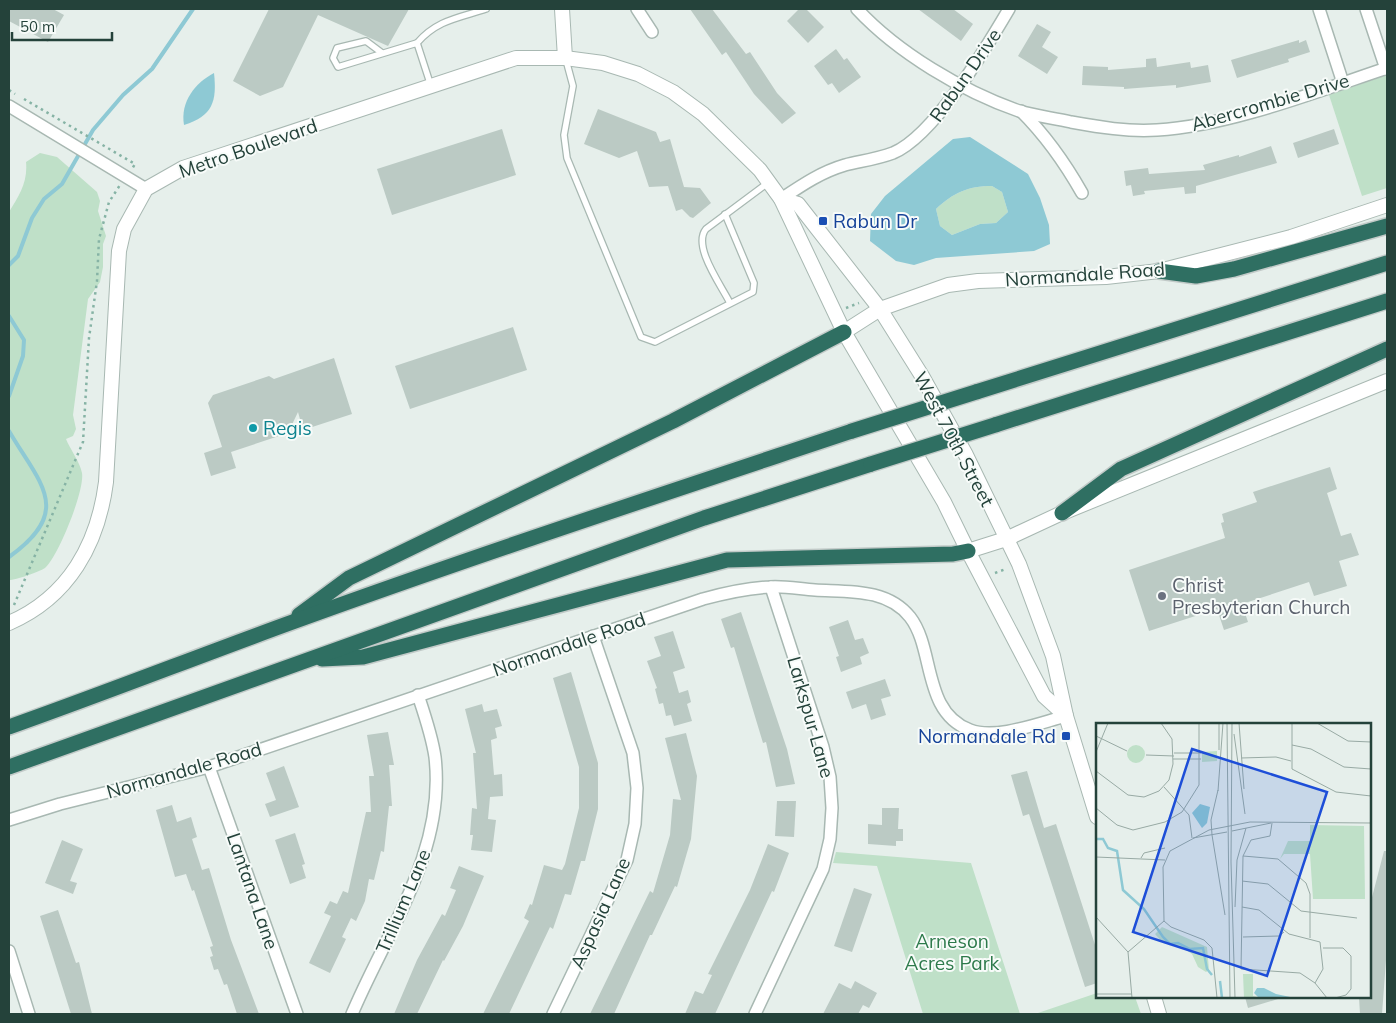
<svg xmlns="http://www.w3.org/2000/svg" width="1396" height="1023" font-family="Mulish,sans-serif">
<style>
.green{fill:#bfe0c8}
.water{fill:#8ec9d4;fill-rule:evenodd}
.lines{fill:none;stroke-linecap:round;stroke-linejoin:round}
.stream{stroke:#8ec9d4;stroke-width:4}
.building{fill:#bbcac4}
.service-casing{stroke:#a8b8b2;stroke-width:8}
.minor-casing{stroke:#a8b8b2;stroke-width:14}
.tertiary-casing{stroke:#a8b8b2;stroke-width:16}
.motorway-casing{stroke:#c2cac8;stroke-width:18}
.path{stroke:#86b3a5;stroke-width:2.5;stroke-dasharray:2.5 4;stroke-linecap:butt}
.service{stroke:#fff;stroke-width:5.5}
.minor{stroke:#fff;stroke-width:11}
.tertiary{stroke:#fff;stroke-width:14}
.motorway{stroke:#2f6f62;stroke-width:15}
.motorway-bridge-casing{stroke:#c2cac8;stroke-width:18;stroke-linecap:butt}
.motorway-bridge{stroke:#2f6f62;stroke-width:15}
.transit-dot{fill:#1a4fb4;stroke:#f7fbf9;stroke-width:2}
.culture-dot{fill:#0f9aa8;stroke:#f7fbf9;stroke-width:2}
.worship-dot{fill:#6b7280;stroke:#f7fbf9;stroke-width:2}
.labels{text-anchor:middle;stroke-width:4;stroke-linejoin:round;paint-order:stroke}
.street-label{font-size:19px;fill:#24423a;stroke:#f7fbf9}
.transit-label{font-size:19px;fill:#164399;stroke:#f7fbf9;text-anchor:start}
.culture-label{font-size:19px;fill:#0d838f;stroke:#f7fbf9;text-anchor:start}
.worship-label{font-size:19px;fill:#5b616d;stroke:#f7fbf9;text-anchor:start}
.park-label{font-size:19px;fill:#2d7a4b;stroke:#f7fbf9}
.inset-river{fill:none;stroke:#8ec9d4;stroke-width:2.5}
.inset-road{fill:none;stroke:#98aaa4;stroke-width:1}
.view{fill:#1d4ed8;fill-opacity:0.15;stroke:#1d4ed8;stroke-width:2.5}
.inset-edge{fill:none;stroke:#24423a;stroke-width:2.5}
</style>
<rect width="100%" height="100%" fill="#e6efeb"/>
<g class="green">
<path d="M1387 75V188L1362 196 1329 95Z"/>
<path d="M40 153 57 157 97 192 100 201 98 211 106 236 103 244V267L100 282 88 299 73 415 76 429 73 436 66 439C70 449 80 462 82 473 85 490 58 557 45 568 39 572 16 580 9 580V212C19 196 28 182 26 162Z"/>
<path d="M992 186 1002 192 1008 212 996 223 980 224 952 235 940 226 936 209C953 193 968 186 992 186Z"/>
<path d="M836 852 971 863 1020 1014H923L877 866 833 863Z"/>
<path d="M1097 993V997H1135L1141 1014H1035Z"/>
</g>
<g class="water">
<path d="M214 73C217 101 213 116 184 125 180 102 195 83 214 73Z"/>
<path d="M970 137 1028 174 1040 198 1049 225 1050 244 1034 251 936 258 914 265 896 261 870 241 871 214 885 196 953 139ZM992 186 1002 192 1008 212 996 223 980 224 952 235 940 226 936 209C953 193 968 186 992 186Z"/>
</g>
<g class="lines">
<g class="stream">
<path d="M9 265 18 256 32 218 44 199 62 184 93 130 123 95 152 69 193 9"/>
<path d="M9 316 24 340 23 356 9 396"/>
<path d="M9 431C39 483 75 510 9 557"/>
</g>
</g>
<g class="building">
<path d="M9 9H53L64 15 48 42 9 21Z"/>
<path d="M269 9H409L388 46 318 15 283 87 260 96 233 81Z"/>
<path d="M690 9H712L746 54 750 52 777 93 796 113 782 124 754 94 726 52 722 55Z"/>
<path d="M799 9H806L824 27 808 43 787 21Z"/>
<path d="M918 9H953L973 24 961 41Z"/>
<path d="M1037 24 1051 32 1042 47 1058 57 1047 74 1018 56Z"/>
<path d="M1299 40V43L1306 40 1310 52 1288 59 1289 62 1237 78 1231 60Z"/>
<path d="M836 49 844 60 847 58 861 77 839 93 832 83 828 85 814 66Z"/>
<path d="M1156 58 1157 67 1190 62 1191 68 1208 65 1211 82 1176 88V85L1124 89V87L1082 85 1083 66 1108 67V70L1146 67V59Z"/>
<path d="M598 109 656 132 660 142 670 139 684 187 700 188 711 203 693 218 690 217 682 209 676 211 668 186 649 187 637 151 619 158 584 144Z"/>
<path d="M502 129 516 175 392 215 377 169Z"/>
<path d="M1334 129 1339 144 1298 158 1293 143Z"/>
<path d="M1271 146 1277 163 1196 186V193L1185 194 1184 187 1144 191 1145 194 1133 196 1131 185 1126 186 1124 171 1148 168 1149 174 1205 170 1203 165 1239 155V157Z"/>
<path d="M513 327 527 370 410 409 395 366Z"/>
<path d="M334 358 352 414 303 430 298 412 288 433 231 452 236 468 211 476 204 453 222 447 208 403 213 395 269 376 274 379Z"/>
<path d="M1330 467 1337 489 1327 493 1341 536 1351 533 1359 555 1339 561 1347 586 1314 596 1309 582 1242 604 1248 622 1224 630 1217 609 1149 631 1129 570 1225 538 1221 523 1224 522 1222 514 1257 502 1253 492Z"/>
<path d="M741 612 787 749 795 784 776 787 766 742 763 743 734 647 731 648 721 619Z"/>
<path d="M848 620 855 640 863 638 869 653 860 657 862 664 841 672 836 657 839 656 829 627Z"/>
<path d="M673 631 685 668 673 672 679 693 688 690 691 702 687 704 692 721 674 726 671 715 666 716 663 703 659 704 655 689 657 688 647 661 661 656 654 637Z"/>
<path d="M571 672 598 763V809L585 861H581L571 895 565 894 553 929 550 927 509 1014H483L529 921 524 918 530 904 532 905 544 865 562 870 565 864 579 808V767L553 678Z"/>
<path d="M885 679 891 696 881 699 886 715 871 720 866 704 852 709 846 692Z"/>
<path d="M482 704 484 712 497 709 502 726 495 728 497 738 491 740 494 775 502 774 503 796 490 797 488 819 496 820 492 852 471 850 473 835H470L472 808 477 809 473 753H476L465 709Z"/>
<path d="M388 732 394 765H389L392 806H389L384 852 381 851 374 880 369 879 365 901 356 921 351 918 342 937 346 939 330 973 309 963 331 916 324 913 330 901 337 904 343 891 348 893 366 812H371L369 776H374L367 735Z"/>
<path d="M686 733 697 776 691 839 677 887 675 886 652 935H650L614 1014H590L650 891 653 893 670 835 673 799 681 800 665 738Z"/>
<path d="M284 766 299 807 270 817 265 804 276 800 266 773Z"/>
<path d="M1027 771 1044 828 1056 824 1097 951V983L1085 987 1029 814 1023 816 1011 775Z"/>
<path d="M777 801H796L794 837 775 836Z"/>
<path d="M172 805 177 822 191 817 197 837 192 839 202 870 209 868 231 940 259 1014H237L227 984 224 985 218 969 214 970 210 957 213 956 210 947 213 946 194 890 192 891 186 874 175 877 156 810Z"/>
<path d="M882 808H899L898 829H903V841H896V846L868 844V824L882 825Z"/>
<path d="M295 833 305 864 302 865 306 878 290 884 275 840Z"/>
<path d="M62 840 83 849 70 881 77 883 73 894 45 883Z"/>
<path d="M768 844 789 853 774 892 772 891 715 1014H685L695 991 703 994 712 975 708 974 750 890Z"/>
<path d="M1384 851H1387V947L1382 1014H1360L1359 997H1370V905Z"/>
<path d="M459 866 484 876 463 926 444 961 443 960 417 1014H394L417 960 442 914 445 916 456 890 450 888Z"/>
<path d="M854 888 872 894 852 952 834 946Z"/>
<path d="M58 910 76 963 79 962 92 1014H71L40 916Z"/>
<path d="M855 981 877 993 869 1008 863 1005 858 1014H823L839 983 851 989Z"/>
<path d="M1245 997H1277L1278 999 1248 1008Z"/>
</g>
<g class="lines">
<defs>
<g id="service">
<path d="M417 43C437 20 458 18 486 9"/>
<path d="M382 53 366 41 337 48 333 58 338 67 417 43 431 86"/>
<path d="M566 60 573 86 564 135 567 158 641 337 655 342 753 292 754 283 725 214"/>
<path d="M730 303C721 285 692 246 706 229L769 182"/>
</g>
<g id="minor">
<path d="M637 9 652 32"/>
<path d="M857 9C898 53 962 91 1019 111 1035 116 1054 118 1071 122 1099 127 1128 132 1157 130 1229 126 1318 91 1387 68"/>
<path d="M1319 9 1343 83"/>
<path d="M1366 9 1386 69"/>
<path d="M9 106 146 189"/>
<path d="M1021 111C1046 136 1065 163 1082 193"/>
<path d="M781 199C802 185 821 172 845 165 861 161 877 159 893 153 934 136 986 48 1009 9"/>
<path d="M209 767 297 1014"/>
<path d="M9 820 60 804 209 767 703 599C725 593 747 588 770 587 785 586 800 589 815 590 848 592 887 588 910 617 935 649 922 712 970 730 996 740 1039 723 1066 716"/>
<path d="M9 951 29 1014"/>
<path d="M352 1014C387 931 446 851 435 757 432 736 425 716 418 695"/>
<path d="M553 1014 627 860 635 824 637 788 633 753 593 636"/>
<path d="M755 1014 823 869 830 839 832 808 830 777 823 747 771 587"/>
</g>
<g id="tertiary">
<path d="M562 9 565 58"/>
<path d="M781 199 798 204 880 309 922 376 966 455 1019 564 1053 656 1066 716 1097 817"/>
<path d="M844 332 880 309 948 285 978 281 1106 277 1159 271 1291 237 1387 205"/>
<path d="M968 551 1006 539 1062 513 1387 381"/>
<path d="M9 623C69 597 98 544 106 482L119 251 124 229 146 189 183 168 516 58H565L603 63 638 74 673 92 703 114 760 170 781 199 844 332 944 502 968 551 1044 696 1066 716"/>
<path d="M1154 997 1159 1014"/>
</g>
<g id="motorway">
<path d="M1159 271 1196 276 1234 269 1387 226"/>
<path d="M976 392 1387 263"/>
<path d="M995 425 1387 301"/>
<path d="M1062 513 1121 469 1387 349"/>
<path d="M299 615 349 578 673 421 844 332"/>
<path d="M322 659 363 657 727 560 953 554 968 551"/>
<path d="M9 727C102 694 194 658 287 624 474 556 663 494 852 431"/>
<path d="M9 767 704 518 871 464"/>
</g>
</defs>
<use href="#service" class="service-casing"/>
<use href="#minor" class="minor-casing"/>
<use href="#tertiary" class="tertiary-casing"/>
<use href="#motorway" class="motorway-casing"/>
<g class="path">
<path d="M9 90 15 94"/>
<path d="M24 99 135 164 132 169"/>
<path d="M846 308 859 303"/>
<path d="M995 573 1006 569"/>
<path d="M14 605 83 442 89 338 97 281 99 239 109 202 120 185"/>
</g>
<use href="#service" class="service"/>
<use href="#minor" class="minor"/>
<use href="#tertiary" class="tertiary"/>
<use href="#motorway" class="motorway"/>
<defs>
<g id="motorway-bridge">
<path d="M852 431 976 392"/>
<path d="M871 464 995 425"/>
</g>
</defs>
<use href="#motorway-bridge" class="motorway-bridge-casing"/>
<use href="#motorway-bridge" class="motorway-bridge"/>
</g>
<g class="transit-dot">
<rect x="818" y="216" width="10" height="10" rx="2.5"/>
<rect x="1061" y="731" width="10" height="10" rx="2.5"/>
</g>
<circle class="culture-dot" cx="253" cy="428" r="5"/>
<circle class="worship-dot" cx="1162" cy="596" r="5"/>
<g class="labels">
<g class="street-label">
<text transform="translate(965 75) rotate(-55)" y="7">Rabun Drive</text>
<text transform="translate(1270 102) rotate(-16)" y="7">Abercrombie Drive</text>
<text transform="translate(248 148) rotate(-19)" y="7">Metro Boulevard</text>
<text transform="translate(1085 274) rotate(-4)" y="7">Normandale Road</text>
<text transform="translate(954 439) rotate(62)" y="7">West 70th Street</text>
<text transform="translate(569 644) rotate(-19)" y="7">Normandale Road</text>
<text transform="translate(811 717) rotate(74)" y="7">Larkspur Lane</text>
<text transform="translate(184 770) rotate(-16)" y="7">Normandale Road</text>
<text transform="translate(253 891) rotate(71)" y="7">Lantana Lane</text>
<text transform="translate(403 901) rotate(-67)" y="7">Trillium Lane</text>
<text transform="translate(600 913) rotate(-66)" y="7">Aspasia Lane</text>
</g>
<g class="transit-label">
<text x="833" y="228">Rabun Dr</text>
<text x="1056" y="743" text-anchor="end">Normandale Rd</text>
</g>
<g class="culture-label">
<text x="263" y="435">Regis</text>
</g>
<g class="worship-label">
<text x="1172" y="592">Christ<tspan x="1172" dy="22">Presbyterian Church</tspan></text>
</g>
<g class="park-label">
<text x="952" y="948">Arneson<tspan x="952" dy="22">Acres Park</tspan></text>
</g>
</g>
<g transform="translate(1096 723)">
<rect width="275" height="275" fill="#e6efeb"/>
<path d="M31 31a9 9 0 1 1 18 0a9 9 0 1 1-18 0ZM121 28V38L106 39V29ZM214 102 268 103 269 176H217L214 131H188L184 136 192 118H214ZM66 204 111 224 113 247 110 249 102 244 96 231 87 225 67 220 59 211ZM147 251H157V273L167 275H148Z" fill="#bfe0c8"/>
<path d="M104 81 114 84 111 100 106 105 96 90ZM161 265H168L180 271 199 275H163L158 270Z" fill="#8ec9d4"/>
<path class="inset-river" d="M0 116H7L12 125 21 128 27 167 48 186 67 214 74 221 82 220 94 226 107 225 111 246 116 252M124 258 126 275"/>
<path class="inset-road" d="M131 0 134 275M136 0 135 139 139 275M143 0 148 66M196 0V46L240 69 275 73M221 0 252 18 275 19M138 11 149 91M0 13 31 28M196 22 215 26 248 44 275 46M123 27V0M0 29 12 0M78 30H105M50 32 78 33M145 35 180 34 195 38M77 36H105M0 48 32 72 48 74 63 68 73 57 77 41 76 16 65 0M68 64 93 92 96 115M122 68 127 0M0 85 21 102 37 107 69 99 86 89 103 62V0M176 100 174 113 155 117 147 133 145 246 204 250 219 260 231 275M136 108 175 100M116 112 115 97 122 67M116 112 129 192M97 115 131 109M147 133 182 136 210 160 214 171V215M0 134 69 137M45 135 48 130 69 125M146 158 172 161 205 188 261 195M139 184 141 137 150 105M146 184 163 187 193 211 224 219 227 246 219 260M0 194 32 229 36 275M147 214 183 213 188 209M227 225H247L255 233V266L250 272 239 275M32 229 68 198M0 271H36M121 275 116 225 108 217 75 204 68 198 67 144 74 128 113 107 154 99 275 100"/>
<path class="view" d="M96 26 231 69 171 253 37 209Z"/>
<rect width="275" height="275" class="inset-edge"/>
</g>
<rect width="1396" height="1023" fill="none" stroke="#24423a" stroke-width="20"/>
<path d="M12 32v8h100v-8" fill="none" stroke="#24423a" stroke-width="2.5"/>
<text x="20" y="32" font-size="15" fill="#24423a" stroke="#f7fbf9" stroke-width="4" paint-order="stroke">50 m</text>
</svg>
